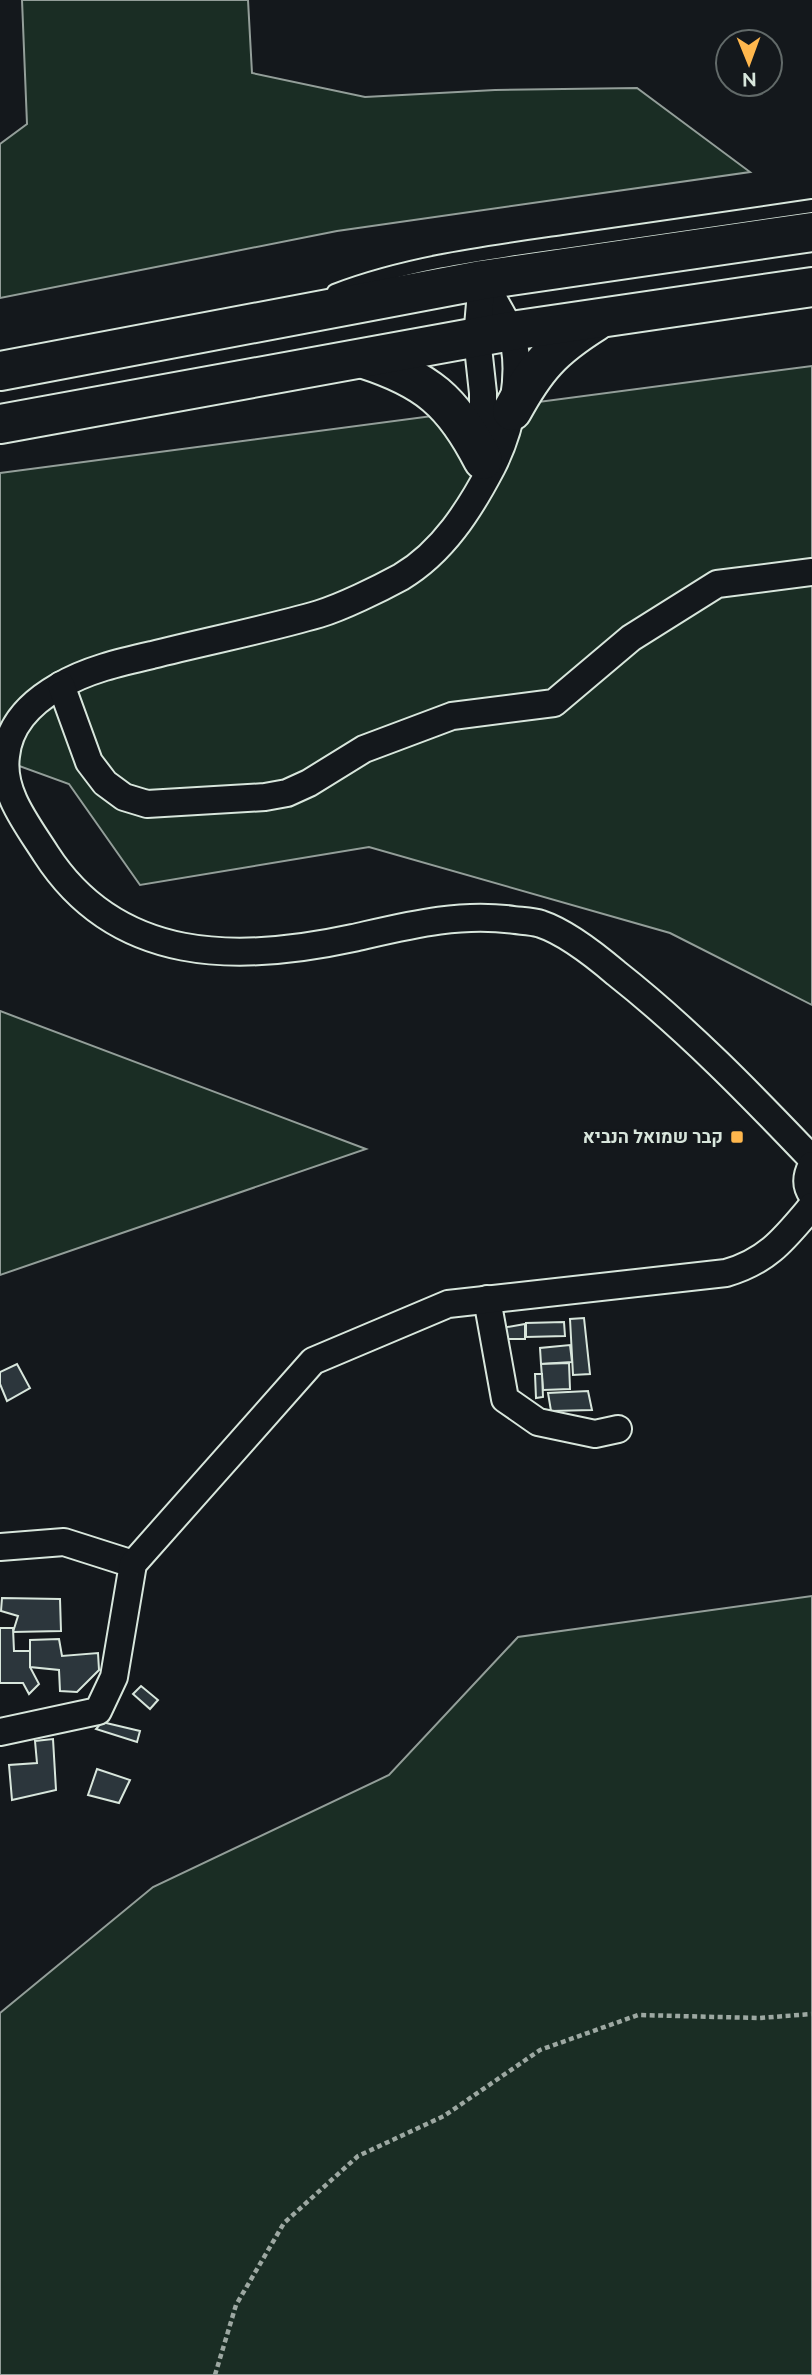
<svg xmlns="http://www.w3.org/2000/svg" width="812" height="2375" font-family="Raleway,Heebo,sans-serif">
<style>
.green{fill:#1a2d24;stroke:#939e99;stroke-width:2}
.building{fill:#2c363c;stroke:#d8e6dc;stroke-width:2}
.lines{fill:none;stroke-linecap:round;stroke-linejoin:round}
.lane-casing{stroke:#d8e6dc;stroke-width:16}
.street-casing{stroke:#d8e6dc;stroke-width:30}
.primary-casing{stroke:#d8e6dc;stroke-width:42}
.path{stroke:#9da8a2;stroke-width:4.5;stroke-dasharray:5 3.5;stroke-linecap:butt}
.lane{stroke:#14181c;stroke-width:12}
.street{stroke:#14181c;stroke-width:26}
.primary{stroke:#14181c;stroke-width:38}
.poi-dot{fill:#ffb74d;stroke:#14181c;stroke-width:2.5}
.labels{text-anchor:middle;stroke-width:5;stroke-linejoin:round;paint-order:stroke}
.poi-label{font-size:18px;font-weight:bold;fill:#d8e6dc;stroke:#14181c;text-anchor:end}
</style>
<rect width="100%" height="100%" fill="#14181c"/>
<g class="green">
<path d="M22 0H248L252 73 365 97 495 90 637 88 750 172 337 231 0 298V144L27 124Z"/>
<path d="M812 366V1005L670 933 369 847 140 885 69 784 0 759V473Z"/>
<path d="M0 1011 366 1149 0 1275Z"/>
<path d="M812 1596V2375H0V2013L153 1887 389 1775 518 1637Z"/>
</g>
<g class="building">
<path d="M584 1318 590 1374 573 1375 570 1319Z"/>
<path d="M564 1322 565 1336 526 1337V1323Z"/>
<path d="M525 1324V1339H504L502 1328Z"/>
<path d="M570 1345 572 1362 541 1364 540 1348Z"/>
<path d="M569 1363 570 1389 543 1390 541 1364Z"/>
<path d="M17 1364 30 1388 7 1401 0 1384V1372Z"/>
<path d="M535 1374H542L543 1397 536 1398Z"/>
<path d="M588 1391 592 1410 551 1411 548 1393Z"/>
<path d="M2 1598 60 1599 61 1631 13 1632 18 1616 1 1611Z"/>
<path d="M0 1628H13L14 1651H30V1667L39 1684 29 1694 23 1683H0Z"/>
<path d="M59 1639 62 1656 98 1653 99 1670 77 1692 60 1691 59 1670 30 1667V1640Z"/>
<path d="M141 1686 158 1700 150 1709 133 1694Z"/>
<path d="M102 1722 140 1731 137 1742 96 1729Z"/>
<path d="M53 1739 56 1790 12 1800 9 1765 37 1763 35 1741Z"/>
<path d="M97 1769 130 1780 119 1803 88 1795Z"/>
</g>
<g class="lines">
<defs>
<path id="lane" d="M334 291C407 263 487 253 564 242 646 230 729 218 812 206"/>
<g id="street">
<path d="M482 280C491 296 501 311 509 328 526 367 511 430 492 467 470 509 443 552 401 577 379 589 342 607 319 614 264 630 207 641 152 655 121 662 86 670 58 687 32 702 9 724 6 756 1 792 27 824 46 854 117 964 238 963 353 938 406 926 459 912 514 920 522 921 533 921 541 924 565 932 596 956 616 973 687 1029 750 1094 812 1159"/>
<path d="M482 280 477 338 483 393V456"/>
<path d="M61 685 89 762 105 783 124 797 147 804 265 797 287 793 309 783 364 749 452 716 554 703 631 638 717 584 812 572"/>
<path d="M812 1165C806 1176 805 1185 812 1195"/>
<path d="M487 1299 505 1399 538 1422 595 1434 618 1429"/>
<path d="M0 1547 64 1542 133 1564"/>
<path d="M0 1732 98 1711 114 1677 133 1564 313 1361 448 1304 726 1273C768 1261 785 1238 812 1206"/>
</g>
<g id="primary">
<path d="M364 359C426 379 453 401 483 460"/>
<path d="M0 371 482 280 812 232"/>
<path d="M512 411C536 367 552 349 595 322"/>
<path d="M0 424 511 331 812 287"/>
</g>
</defs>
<use href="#lane" class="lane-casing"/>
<use href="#street" class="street-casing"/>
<use href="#primary" class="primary-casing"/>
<path class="path" d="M215 2375 236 2305 284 2223 358 2156 444 2116 540 2050 638 2015 759 2018 812 2014"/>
<use href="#lane" class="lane"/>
<use href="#street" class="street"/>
<use href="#primary" class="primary"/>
</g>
<rect class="poi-dot" x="730" y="1130" width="14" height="14" rx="3.5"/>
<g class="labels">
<g class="poi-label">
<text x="723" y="1143">קבר שמואל הנביא</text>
</g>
</g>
<g transform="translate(749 63) rotate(179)"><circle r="33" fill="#14181c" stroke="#626a69" stroke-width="2"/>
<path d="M0-5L12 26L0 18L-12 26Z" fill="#ffb74d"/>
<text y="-10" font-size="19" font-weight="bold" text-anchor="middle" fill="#d8e6dc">N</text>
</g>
</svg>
